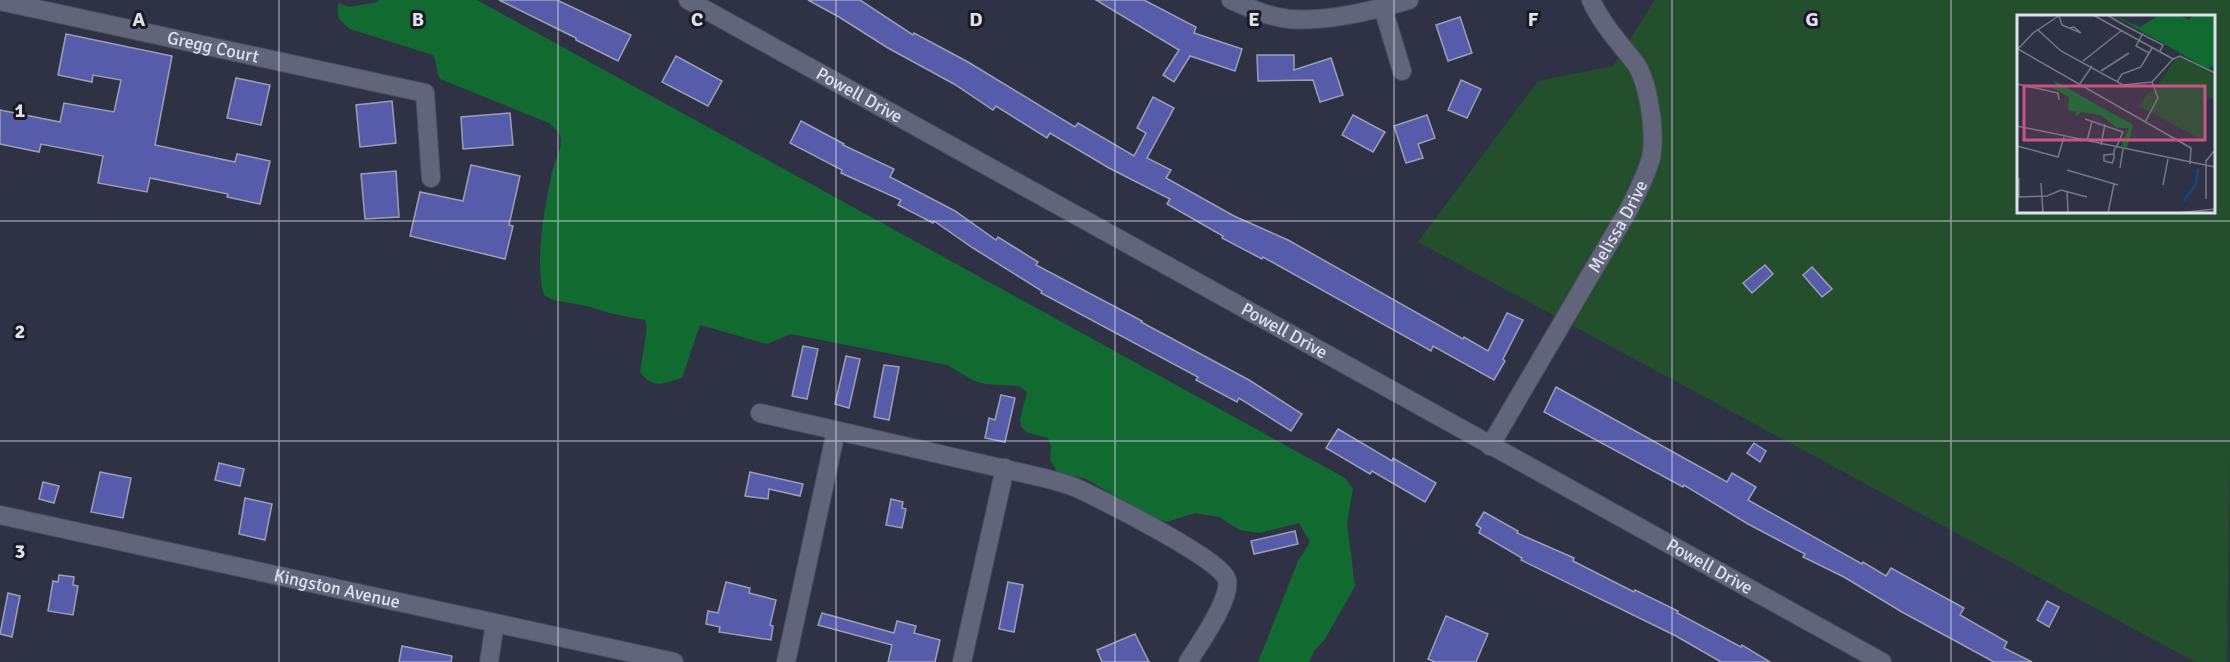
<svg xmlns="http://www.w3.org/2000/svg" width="2230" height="662" font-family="Signika,sans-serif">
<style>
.green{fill:#234f2d;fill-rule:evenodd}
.forest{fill:#116a2f}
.building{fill:#565caa;stroke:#9b9fb6;stroke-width:1.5}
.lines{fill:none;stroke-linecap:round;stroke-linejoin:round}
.minor-casing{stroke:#4b4d5c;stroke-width:20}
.minor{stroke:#61657a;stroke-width:18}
.grid{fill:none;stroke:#dee0ec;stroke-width:1.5;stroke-opacity:0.55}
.labels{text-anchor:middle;stroke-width:6;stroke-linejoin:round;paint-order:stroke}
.street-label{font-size:18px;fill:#dee0ec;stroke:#191a23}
.inset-river{fill:none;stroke:#164778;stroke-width:3}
.inset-road{fill:none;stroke:#757887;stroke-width:1.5}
.view{fill:#ca5486;fill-opacity:0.15;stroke:#ca5486;stroke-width:3}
.inset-edge{fill:none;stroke:#dee0ec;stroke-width:3}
.grid-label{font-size:20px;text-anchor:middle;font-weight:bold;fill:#dee0ec;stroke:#191a23;stroke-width:6;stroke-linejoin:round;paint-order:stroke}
</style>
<rect width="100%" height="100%" fill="#2f3244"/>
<path class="green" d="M1655 0H2230V453L2227 662H2195L1418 242 1538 81 1613 66ZM2018 16H2214V212H2018Z"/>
<path class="forest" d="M379 0H477L1345 478 1353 489 1347 523 1355 586 1325 639 1314 651 1309 662H1258L1298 561 1310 542 1299 523 1259 533 1240 530 1219 517 1195 513 1167 522 1148 515 1086 479 1057 472 1050 459 1051 446 1048 438 1029 433 1021 427 1020 419 1027 392 1019 386 985 384 974 381 947 365 791 334 767 344 700 325 682 378C664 383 653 390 640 372L647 327 645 320 613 314 587 306 553 300 544 295C534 263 545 205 552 172 554 162 561 151 561 141 562 133 554 128 549 123L440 79C436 71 437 63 433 55L350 29C340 21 335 16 339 3L349 7 377 2Z"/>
<g class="building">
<path d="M499 0H557L631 35 618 61 576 40V38Z"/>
<path d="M808 0H860L913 35 914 33 968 62 1075 127 1078 123 1134 156 1146 133 1137 128 1153 97 1174 108 1147 158 1171 170 1166 178 1234 216 1288 240 1463 339 1464 337 1488 351 1507 313 1523 320 1503 359 1505 361 1494 380 1433 346 1431 351 1263 257 1262 259 1222 238 1223 236 1167 204 1170 199 1109 168 1050 133 1047 138 996 106 993 110 954 84 888 48 839 17Z"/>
<path d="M1096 0H1144L1196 27 1194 33 1242 49 1235 71 1190 56 1174 82 1163 75 1179 50Z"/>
<path d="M1460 17 1472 53 1448 61 1436 25Z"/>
<path d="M66 34 172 56 155 145 235 162 237 154 270 161 260 204 227 197 228 194 150 178 147 192 98 183 103 156 41 144 39 152 0 144V110L60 122 64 103 114 112 121 80 93 75 92 82 58 75Z"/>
<path d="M1257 55H1294V70L1331 58 1343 95 1320 102 1313 80 1258 81Z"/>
<path d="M676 56 722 81 708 106 662 82Z"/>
<path d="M236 78 270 85 261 125 227 118Z"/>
<path d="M1461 80 1481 89 1467 118 1448 110Z"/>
<path d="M392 101 396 143 360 147 356 105Z"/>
<path d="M510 113 513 145 463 149 461 117Z"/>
<path d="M1353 115 1385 132 1373 152 1342 135Z"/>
<path d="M1427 115 1435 138 1418 144 1423 158 1406 163 1394 126Z"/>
<path d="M801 121 844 144 843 145 894 169 890 177 955 211 996 240 998 237 1038 262 1036 265 1142 321 1141 322 1249 380 1302 414 1291 431 1239 398 1237 402 1196 380 1198 377 1041 293 1042 291 973 248 934 221 933 223 898 205 901 200 841 173 842 170 790 143Z"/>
<path d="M471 165 520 176 509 225 513 226 505 259 410 236 420 192 463 201Z"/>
<path d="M396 171 399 217 365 219 361 174Z"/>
<path d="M1765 265 1773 274 1752 293 1743 283Z"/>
<path d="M1812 267 1832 289 1822 297 1803 275Z"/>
<path d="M803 346 818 349 807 399 792 396Z"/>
<path d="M846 356 860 359 849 408 835 404Z"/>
<path d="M884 365 899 367 889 420 874 417Z"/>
<path d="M1556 387 1727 482 1732 473 1756 487 1748 500 1862 564 1863 562 1886 576 1891 568 1964 608 1960 615 2007 642 2004 648 2032 662H1994L1902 612 1844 577 1803 557 1805 554 1748 524 1684 485 1683 487 1544 412Z"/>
<path d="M1001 395 1015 398 1005 442 985 438 989 418 995 420Z"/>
<path d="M1338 429 1392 461 1393 458 1436 483 1425 502 1372 471 1370 474 1326 448Z"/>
<path d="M1754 443 1766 451 1760 462 1747 453Z"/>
<path d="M219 463 244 469 240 486 215 480Z"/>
<path d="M100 472 131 478 123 518 91 512Z"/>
<path d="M750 472 803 484 800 496 769 489 768 499 745 496Z"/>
<path d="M43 482 59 486 54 503 39 499Z"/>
<path d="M245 498 272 504 265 540 239 534Z"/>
<path d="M891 499 903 502 902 508 906 509 902 528 886 525Z"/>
<path d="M1484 512 1518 531 1517 533 1574 558 1573 561 1634 592 1635 590 1678 611 1677 613 1741 647 1742 645 1770 662H1721L1676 636 1521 560 1522 558 1479 533 1481 528 1476 525Z"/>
<path d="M1295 531 1298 544 1254 554 1251 541Z"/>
<path d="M59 575 74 577 73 585 78 586 73 615 48 611 53 581 58 582Z"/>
<path d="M726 582 750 588 749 593 776 600 770 625 773 626 771 640 719 632 720 627 706 624 708 611 718 613Z"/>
<path d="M1008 582 1023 585 1014 632 999 629Z"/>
<path d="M8 593 20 596 12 637 0 634Z"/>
<path d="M2047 601 2059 607 2049 627 2037 620Z"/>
<path d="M822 613 894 633 897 621 916 626 914 633 940 640 935 662H888L892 645 818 625Z"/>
<path d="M1446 616 1488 634 1476 662H1435L1428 659Z"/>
<path d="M1135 634 1149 662H1102L1097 650Z"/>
<path d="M402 646 452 656 451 662H399Z"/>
</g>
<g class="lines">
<defs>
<g id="minor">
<path id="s1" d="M688 0 1882 662"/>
<path d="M1231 0C1249 8 1269 17 1289 19 1326 22 1373 11 1409 0"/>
<path id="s2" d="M0 1 425 93 431 178"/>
<path d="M1383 8 1402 71"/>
<path d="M760 413 1044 478C1056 481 1068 484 1079 489 1102 500 1223 560 1227 580 1231 600 1199 644 1188 662"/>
<path id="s3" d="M1490 446 1629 209C1637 192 1646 176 1651 158 1656 135 1649 84 1636 64 1620 43 1602 25 1591 0"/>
<path id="s4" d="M0 515 674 662"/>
<path d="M489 662 495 623"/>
<path d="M786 662 836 431"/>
<path d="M962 662 1005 468"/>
</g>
</defs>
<use href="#minor" class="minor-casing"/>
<use href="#minor" class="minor"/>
</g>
<path class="grid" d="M279 0V662M558 0V662M836 0V662M1115 0V662M1394 0V662M1672 0V662M1951 0V662M0 221H2230M0 441H2230"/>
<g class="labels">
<g class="street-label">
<text dy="6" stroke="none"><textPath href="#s2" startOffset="218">Gregg Court</textPath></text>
<text dy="6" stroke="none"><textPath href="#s1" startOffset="196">Powell Drive</textPath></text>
<text dy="6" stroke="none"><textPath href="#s3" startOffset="254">Melissa Drive</textPath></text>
<text dy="6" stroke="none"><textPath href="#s1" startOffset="682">Powell Drive</textPath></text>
<text dy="6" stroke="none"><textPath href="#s1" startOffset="1168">Powell Drive</textPath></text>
<text dy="6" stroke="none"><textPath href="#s4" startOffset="345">Kingston Avenue</textPath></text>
</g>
</g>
<g transform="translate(2017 15)">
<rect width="198" height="198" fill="#2f3244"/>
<path d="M166 42 198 58V83L188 84 187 126 122 91 132 77 138 76 158 44Z" fill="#234f2d"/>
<path d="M96 0 123 12 142 0H163L172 5 176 0H198V50L191 54ZM36 65 116 110 110 133 104 131 112 113H100L84 100 64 97 59 102V97L51 95 52 82 35 73 39 69Z" fill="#116a2f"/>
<path class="inset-river" d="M167 186 179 169 181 154"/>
<path class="inset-road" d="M76 0 156 44M90 0 107 10M42 1 45 10 64 18 57 12 52 13M107 10 146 30 143 36M21 15 44 36 106 70 135 67M126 18 119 31 132 38M1 34 174 133 173 149M0 35 16 18 43 0M156 44 163 41 198 58M66 46 104 16M84 56 112 38M100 67 105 59 124 52 135 33M135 67 156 44M0 69 41 78 42 85M62 70 75 51M68 104 106 117 99 133M128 107 141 83 135 67M0 111 198 152M70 126 75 106M84 130 88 109M0 131 41 142 47 122M97 139 87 140V146L95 148 97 143V136L98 133M103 153 106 134M50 155 101 170M2 163V182M24 168 26 198M146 170 151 144M50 176 51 198M0 182 30 181 44 175 70 182M189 184V146L198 135M91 198 97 169M160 198 198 194"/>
<path class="view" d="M7 71H188V125H7Z"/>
<rect width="198" height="198" class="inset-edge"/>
</g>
<g class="grid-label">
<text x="139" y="26">A</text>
<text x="418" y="26">B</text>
<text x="697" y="26">C</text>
<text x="976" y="26">D</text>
<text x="1254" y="26">E</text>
<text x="1533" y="26">F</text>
<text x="1812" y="26">G</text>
<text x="20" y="117">1</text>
<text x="20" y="338">2</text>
<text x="20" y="558">3</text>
</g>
</svg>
